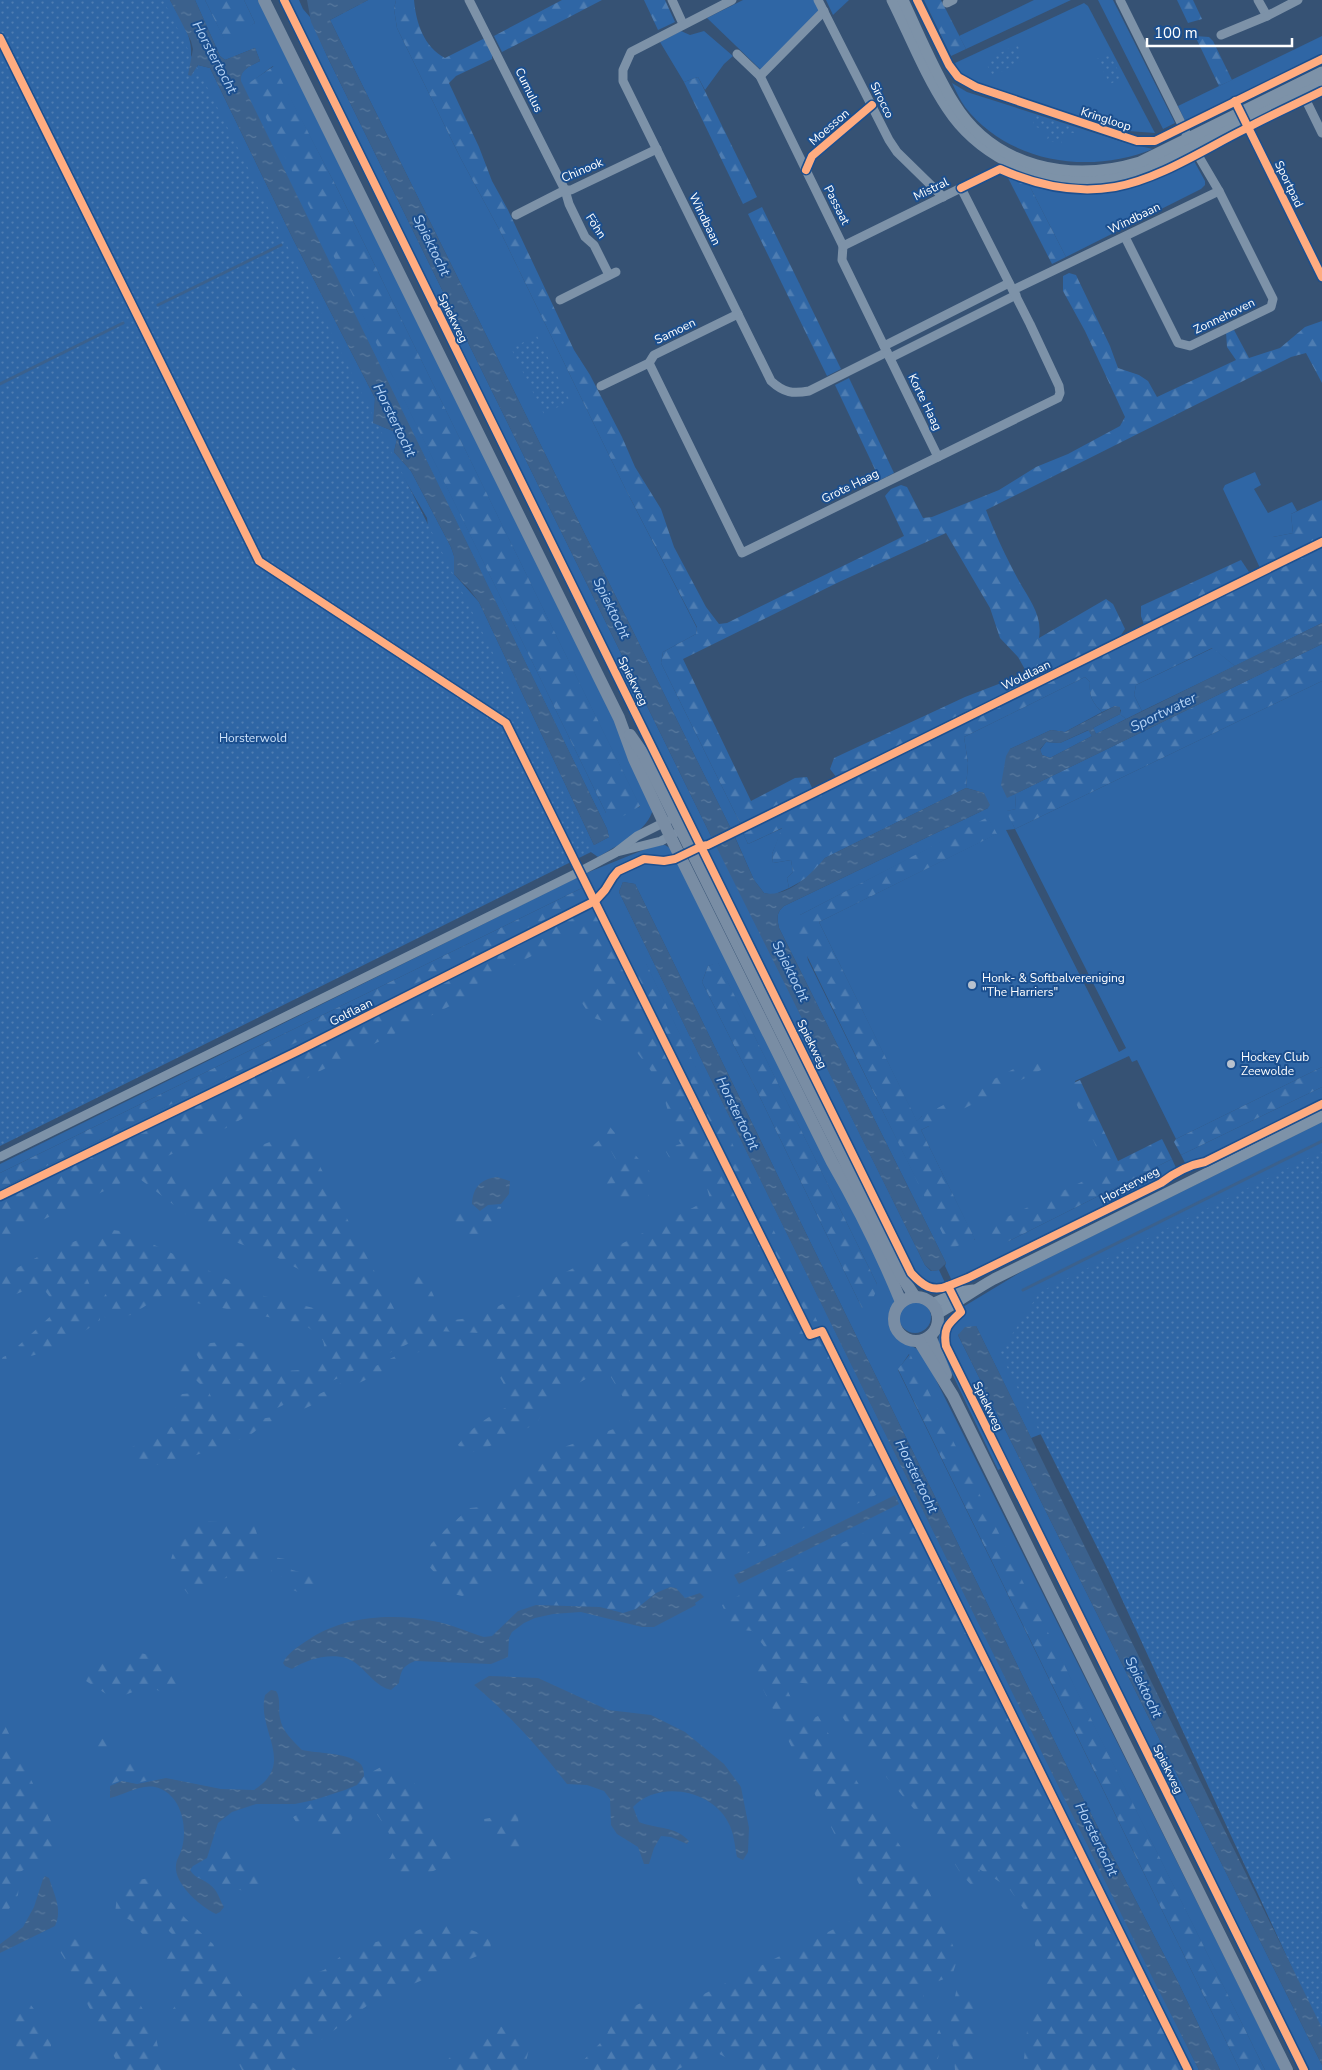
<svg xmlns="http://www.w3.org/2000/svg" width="1322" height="2070" font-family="'Nunito Sans',sans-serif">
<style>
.grass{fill:#2f66a5;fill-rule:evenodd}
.forest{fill:url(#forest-firs);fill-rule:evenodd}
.park{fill:url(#park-dots)}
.water{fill:url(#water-ripples);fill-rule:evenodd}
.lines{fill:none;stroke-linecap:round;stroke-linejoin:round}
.stream{stroke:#3b618d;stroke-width:3}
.minor{stroke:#7d92a8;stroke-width:9}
.tertiary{stroke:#7d92a8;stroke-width:11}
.secondary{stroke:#798da4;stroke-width:12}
.cycleway-casing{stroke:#1b4f8f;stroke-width:11}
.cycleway{stroke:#ffac80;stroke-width:8}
.poi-dot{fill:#b9c2ce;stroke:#1b4f8f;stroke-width:2}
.labels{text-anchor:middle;stroke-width:4;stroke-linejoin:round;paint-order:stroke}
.street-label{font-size:12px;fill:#fff;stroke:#1b4f8f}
.park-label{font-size:12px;fill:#cfe3fa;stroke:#1b4f8f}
.poi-label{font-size:12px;fill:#fff;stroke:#1b4f8f;text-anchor:start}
.water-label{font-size:14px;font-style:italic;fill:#b5d3f5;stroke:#1b4f8f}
</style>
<defs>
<pattern id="forest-firs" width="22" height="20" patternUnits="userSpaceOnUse" patternTransform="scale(1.25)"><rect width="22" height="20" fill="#2f66a5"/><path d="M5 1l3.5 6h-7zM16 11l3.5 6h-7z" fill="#4e7db2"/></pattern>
<pattern id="park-dots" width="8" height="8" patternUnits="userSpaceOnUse" patternTransform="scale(1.25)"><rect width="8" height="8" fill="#2f66a5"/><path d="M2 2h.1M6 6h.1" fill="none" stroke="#4e7db2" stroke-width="1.8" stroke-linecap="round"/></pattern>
<pattern id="water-ripples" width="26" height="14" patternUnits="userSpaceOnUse" patternTransform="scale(1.25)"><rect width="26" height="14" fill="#3b618d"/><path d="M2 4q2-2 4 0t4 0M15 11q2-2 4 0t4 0" fill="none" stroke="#58799e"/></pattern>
</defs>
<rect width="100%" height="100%" fill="#365274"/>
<g class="grass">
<path d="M154 0H170C182 23 195 37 190 63L196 69 198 65 210 68 293 239 375 398 374 423 393 431 397 439 394 452 411 471 451 547 454 556V574L479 602 594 845 609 837 607 829 240 81C240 69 250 66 260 61L255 48 225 60 220 56 195 0H205L224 38 255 23 244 0H258L618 728 653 808C650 830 616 846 598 857L585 848 431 556 427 518 183 97ZM273 66 338 190 640 807 606 813 250 83Z"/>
<path d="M282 0H299L303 9 310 17 327 56 712 838 699 843Z"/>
<path d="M368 0H396L394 9 397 28 460 157 500 231 625 488 697 628 696 634 663 652 661 663 741 825 731 829 330 20Z"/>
<path d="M743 0H814L819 10 762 71 707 18Z"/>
<path d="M826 0H849L833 15Z"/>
<path d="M1034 0H1071L966 49 959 36Z"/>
<path d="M1098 0H1113L1175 123 1163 129Z"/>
<path d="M1084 3 1088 6 1155 133 1128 131 1047 108 964 80 955 63Z"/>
<path d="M681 31 690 35 704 31 733 56 724 64 705 90 698 77 684 82 660 42Z"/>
<path d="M1322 36V54L1185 121 1178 106Z"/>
<path d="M952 83 967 92 1126 143 1153 149C1089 175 1009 163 965 107 960 100 956 91 952 83Z"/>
<path d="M1193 159 1205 181V185L1201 189 1066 257 1028 183C1037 185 1047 190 1057 191 1107 200 1149 180 1193 159Z"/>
<path d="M1255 472 1261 485 1254 489 1268 513 1292 502 1297 511 1291 514 1293 533 1273 537 1272 562 1260 568 1223 489 1225 485Z"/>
<path d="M1213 648 1235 666 1142 711 1134 695 1136 685Z"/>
<path d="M1085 677 1090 682C1089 696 1092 702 1102 712L1065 732 1051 730 1010 749 1007 797 1015 794 1016 809 1007 811 1015 829 1322 681V1067L1176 1139 1137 1060 1132 1062 1129 1056 1075 1081 1115 1166 1007 1242 1172 1159 1177 1170 1166 1176 1161 1182 967 1277 952 1281 945 1266 946 1263 779 928C777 918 776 913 784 906L988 808 984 793 966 788 968 763 964 737ZM988 818 996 834 819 922 917 1122 922 1116 929 1126 921 1130 975 1240 915 1176 808 960 800 915ZM1015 829 1126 1048 1119 1052 1006 830Z"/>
<path d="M1120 714 1126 719 1096 734 1093 728Z"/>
<path d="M1089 730 1092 736 1050 758 1042 755 1040 750 1046 742 1060 743Z"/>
<path d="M783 828 772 854 773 863 791 860 793 872 787 878 789 888 773 895 764 893 754 880 734 835 742 831 748 844Z"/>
<path d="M716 844 925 1265 931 1271 939 1270 947 1287 919 1284 704 851Z"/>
<path d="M665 845 673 850 676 856 663 859 643 856 617 869 596 898 584 874 653 846Z"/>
<path d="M645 860 664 863 679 860 859 1215 895 1300C887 1317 887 1335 907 1344 914 1347 917 1348 923 1354L1281 2070H1265L909 1354 898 1370 1240 2070H1220L1177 1980 1076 1785 635 884 623 882 619 892 1199 2070H0V1217L570 934H586L617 956 629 974 820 1329 646 964 633 972 598 901 607 891 620 872ZM718 963 877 1284 862 1308 756 1089 702 982 708 966Z"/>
<path d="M580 876 586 886 0 1173V1164Z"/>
<path d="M590 896 593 900 297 1049 0 1194V1189Z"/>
<path d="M1322 1087V1103L1201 1161 1186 1165 1181 1155Z"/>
<path d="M1322 1122V1159L1054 1429 1031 1438 976 1326 958 1335 1322 2065V2070H1308L1007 1466 998 1470 938 1344 939 1336 943 1322 953 1313 1026 1269Z"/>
<circle cx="915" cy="1317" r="16"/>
</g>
<g class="forest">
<path d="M205 0H244L255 23 231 38 224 39Z"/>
<path d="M396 0H414C416 23 424 47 445 58L485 38 492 52V59L456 76 449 83 479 147 492 181 508 210 574 350 590 375 622 437 635 467 661 509 674 547 706 607 719 624 727 623 904 536 885 496 891 489 901 485 907 487 923 518 932 517 999 490 1036 467 1068 454 1120 426 1125 417 1085 331 1063 291V276L1069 273 1076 275 1110 346 1118 368 1139 375 1148 381 1157 397 1236 360 1227 347 1226 332 1234 330 1249 358 1280 348 1305 327 1322 321V383L1306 353 1291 357 986 510C995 534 1007 559 1019 581 1029 599 1043 616 1039 638L1106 599 1113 604 1125 629 1119 638 1003 696 963 713 837 778 830 769 834 758 965 697 1027 673 1018 657 1000 638 990 608 946 533 839 582 683 659 751 801 795 778 807 777 813 790 741 825 661 663 663 652 696 634 697 627 625 488 500 231 460 157 397 28 394 9Z"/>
<path d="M562 0H602L502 52 494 36Z"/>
<path d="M644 0H665L675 22 658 30Z"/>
<path d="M924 0H941L966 49 951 56Z"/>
<path d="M1177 0H1193L1202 19 1188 23Z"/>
<path d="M1195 36 1209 37 1213 41 1232 80 1219 86Z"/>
<path d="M274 66 338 190 640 806 615 821 606 813 249 83Z"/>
<path d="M698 77 757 197 743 204 684 82Z"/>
<path d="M1006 174 1028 183 1066 257 1052 264Z"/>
<path d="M762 207 841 369 827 376 748 214Z"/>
<path d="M849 378 894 473 880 480 835 385Z"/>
<path d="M1322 500V537L1272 562 1263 564 1265 549 1273 537 1293 533 1291 514Z"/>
<path d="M1322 545V623L1235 666 1212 648 1136 685 1134 695 1142 711 1126 719 1120 714 1121 710 1115 706 1102 712C1092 702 1089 696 1090 682L1085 677 964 737 968 763 966 788 825 858 809 877 789 888 787 878 793 872 791 860 773 863 772 854 782 828 748 844 742 831Z"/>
<path d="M1241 560 1249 572 1245 577 1144 625 1141 616V606Z"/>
<path d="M1322 644V681L1015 829 1006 811 1016 809 1015 794Z"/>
<path d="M988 817 997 834 819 922 917 1121 922 1116 1039 1056 1045 1068 921 1130 975 1239 950 1249 794 929 800 915Z"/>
<path d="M586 886 590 896 582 901 0 1189V1173Z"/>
<path d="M594 904 629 973 646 963 896 1486 742 1556 713 1580 693 1585 664 1589 645 1600 636 1609 623 1613 600 1607 536 1605 510 1573 491 1575 483 1590 462 1596 445 1592 435 1573 424 1561 431 1544 447 1528 470 1508 492 1506 514 1490 523 1472 556 1450 630 1423 626 1402 609 1374 593 1375 548 1400 537 1423 501 1442 467 1454 458 1445C471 1427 489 1416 509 1406L507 1390 483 1347 443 1345 405 1356 378 1374 291 1415 264 1424 249 1436 177 1462 144 1466 138 1462 137 1450 132 1447 181 1422 171 1395 194 1393 204 1388 194 1378 172 1370 183 1354 189 1349 213 1401 223 1410 259 1419 273 1417 430 1339 436 1337 481 1340 480 1333 436 1331 428 1334 271 1411C223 1418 213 1382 193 1348 213 1340 241 1339 261 1350 269 1354 276 1365 285 1369 294 1373 310 1368 320 1365 328 1339 325 1339 303 1324L161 1296 131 1315 105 1318 103 1298 111 1286 109 1274 86 1276 98 1304 100 1320C78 1337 57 1349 31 1356L18 1346 54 1313 52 1300 40 1284 0 1301V1277L45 1253 106 1229 127 1232 260 1295 330 1312 344 1310 324 1283 278 1258 209 1232 136 1176 0 1240V1198L299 1053ZM567 938 586 941 597 955 591 984 582 1003 591 1017 626 1029 633 1047 651 1071 664 1097 674 1133 681 1144 664 1148 669 1157 690 1163 705 1181 710 1199 477 1317 454 1320 441 1312 432 1292 412 1269 413 1284 424 1308 425 1319 403 1326 301 1130 233 1156 207 1190 180 1179 155 1162 219 1132 282 1096 312 1075 466 998 469 988Z"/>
<path d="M718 962 877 1284C876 1295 872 1303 862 1308L756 1089 702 982 708 966Z"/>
<path d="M1322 1067V1087L1181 1155 1174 1142 1176 1139Z"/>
<path d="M1080 1080 1118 1161 1162 1139 1172 1159 1007 1242H986L979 1230 1107 1170 1070 1090 1069 1085Z"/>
<path d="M610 1127 615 1133 619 1151 631 1150 650 1172H654L660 1181 650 1189 648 1197 644 1201 631 1196 629 1206 621 1210 615 1203 622 1188 619 1183 601 1184 598 1176 607 1172 616 1160 610 1149 603 1156 593 1160 590 1148 602 1138 603 1131Z"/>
<path d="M460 1201 466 1210 472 1215 478 1214 480 1211 488 1205 501 1207 499 1220C487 1225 482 1232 471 1240L456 1233C452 1219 449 1211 460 1201Z"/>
<path d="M910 1354 1224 1987 1265 2070H1240L898 1369Z"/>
<path d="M6 1356 8 1366 0 1373V1358Z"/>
<path d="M909 1511 1184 2070H1020L1024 2059 1028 2022 1042 1997 1048 1972 1036 1948 1025 1911 1008 1887 979 1869 983 1880 975 1889 961 1874 939 1838 863 1750 830 1697 812 1684 783 1681 803 1723 818 1716 864 1793 925 1882 958 1957 952 1976 920 1988 942 2036 936 2070H743L736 2063 712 2050 677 2070H574L606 2037 614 2015 641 2003 668 2012 872 1910 759 1681 755 1663 767 1650 752 1631 733 1629 722 1605 752 1588Z"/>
<path d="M204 1521 254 1524 265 1561C263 1565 258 1569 253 1571 247 1573 239 1573 233 1575 218 1580 205 1594 188 1594 184 1588 176 1581 173 1575 163 1552 188 1533 204 1521Z"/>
<path d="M274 1557 285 1559 292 1570 331 1580 330 1584 322 1586 313 1585 300 1593 293 1590 294 1580 271 1573Z"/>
<path d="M135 1652 150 1655 182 1679 183 1691 175 1699 149 1686 114 1699 86 1681 94 1661 124 1664Z"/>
<path d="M0 1715 61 1842 60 1848 20 1872 18 1895 0 1923Z"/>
<path d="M99 1737 107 1740 112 1744 106 1761 102 1762 97 1760 91 1743 94 1738Z"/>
<path d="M134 1757 142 1760 147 1765 145 1772 149 1780 137 1783 122 1780 109 1785C110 1773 123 1769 128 1758Z"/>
<path d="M381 1767 396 1769 419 1787 425 1816 430 1825 438 1830 448 1842 452 1862C428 1876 415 1876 388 1876L380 1866 390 1858 395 1848 387 1829 376 1813 353 1817 342 1841C331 1837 318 1829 310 1820L296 1822 293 1817 304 1811 314 1800 357 1785 364 1776Z"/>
<path d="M518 1813 520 1852C503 1844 486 1839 484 1819Z"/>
<path d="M224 1846 245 1866 265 1887 256 1894 236 1889 217 1892C215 1889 211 1884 208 1882 200 1878 195 1878 190 1870L193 1866Z"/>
<path d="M150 1878 185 1918 213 1944 222 1963 244 1999 263 2007 273 2004 289 1993 292 1985 299 1979 324 1970 342 1955 368 1944 412 1933 436 1922 455 1924 490 1937 491 1950 372 2002 289 2064 296 2070H242L228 2043 199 2019 205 2008 204 1997 194 2001 190 2024 174 2029 166 2017C185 1995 186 1992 177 1965L169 1972 161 1965 173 1935 164 1926 159 1932 146 1938 130 1920 115 1913 117 1897 125 1882Z"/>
<path d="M68 1936 85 1944 123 1976 154 2028 162 2066 166 2070H121L64 1958 53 1940Z"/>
<path d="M957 1986 972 1991C973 2016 982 2048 968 2070H955L953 2046 949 2031Z"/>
<path d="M27 2000C44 2022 66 2048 37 2070L27 2067 20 2056 10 2029 20 2002Z"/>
<path d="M499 2025 530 2045 524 2070H438L455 2052 481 2038Z"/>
</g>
<g class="park">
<path d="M0 0H163L593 851 0 1146Z"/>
<path d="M1017 44 1024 60 993 76 985 61Z"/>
<path d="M1109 53 1122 78 1110 84 1097 59Z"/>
<path d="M1035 115 1075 128 1074 133 1064 132 1061 144 1047 140 1049 131 1033 126Z"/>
<path d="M537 336 570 401 544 414 511 348Z"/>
<path d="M1322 1151V2033L1108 1569 1000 1353 1040 1292Z"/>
</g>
<g class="water">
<path d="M170 0H195L220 56 225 60 255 48 260 61C251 66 240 69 241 81L607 829 609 837 594 845 479 602 469 589 454 574V556L451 547 411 471 394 452 397 439 393 431 373 423 375 398 293 239 210 68 198 65 191 76 188 75 193 49 191 41Z"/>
<path d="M307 0H368L330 20 731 829 754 880 764 893C788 898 810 875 825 858L966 788 984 793 990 805 988 808 784 906C776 913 777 918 779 928L946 1263 939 1270 932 1271 925 1265 712 838 327 56 311 22Z"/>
<path d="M1322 623V644L1007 798 1001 785 1006 756 1010 749 1051 730 1065 732 1115 706 1120 707V714L1093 728 1096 734ZM1088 730 1092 736 1050 758 1042 755 1040 749 1046 742 1060 743Z"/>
<path d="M623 882 635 884 1076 1785 1177 1980 1220 2070H1199L1155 1983 619 892Z"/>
<path d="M497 1177 510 1181 509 1194 501 1204 488 1205 480 1211 472 1204C473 1187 481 1179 497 1177Z"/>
<path d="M976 1326 1322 2028V2065L958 1335 965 1327Z"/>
<path d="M895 1495 899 1504 739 1584 734 1575Z"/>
<path d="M670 1587 676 1588 685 1598 700 1593 704 1597 695 1603 696 1605 654 1627H642L581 1612 553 1614 535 1618 524 1623 512 1632 509 1638 508 1657 491 1664 415 1661C403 1666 401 1670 399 1683L391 1690C376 1686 369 1674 358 1665 340 1649 309 1658 292 1669L285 1666 283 1663C287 1653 299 1646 308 1640 343 1616 392 1613 433 1621 451 1624 467 1632 484 1637L492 1636 518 1611 536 1605 600 1607 623 1613 636 1609 656 1593Z"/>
<path d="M489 1676 538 1678 608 1710 651 1715 685 1732 724 1764 741 1787 749 1828 748 1852 743 1860 737 1857C735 1847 734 1835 730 1826 715 1790 659 1779 633 1807L639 1822C656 1829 676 1826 689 1841L687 1844 671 1837 661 1836 654 1848 649 1864H644L638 1847 617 1834 611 1825 610 1799 604 1791 587 1785 567 1784C539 1748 509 1714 474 1685Z"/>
<path d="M271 1690 276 1691C281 1698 278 1709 280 1718 282 1731 293 1741 302 1750 316 1753 346 1753 358 1762 363 1765 364 1770 364 1776L357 1785 345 1790 314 1800 295 1804H256L232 1812 218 1823 207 1858 193 1866 190 1870C196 1879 201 1878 209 1884 218 1890 219 1899 224 1907L220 1912 216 1914C201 1907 178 1887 176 1870 175 1860 180 1856 182 1848 188 1826 181 1793 155 1787 140 1784 124 1795 110 1798V1786L122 1781 137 1784 166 1778 221 1789 254 1790C297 1763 256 1730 265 1695Z"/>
<path d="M45 1876 49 1878C54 1894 63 1910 55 1926L0 1953V1944L23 1927 34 1907 43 1879Z"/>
</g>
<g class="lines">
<g class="stream">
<path d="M158 305 281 245"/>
<path d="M0 384 123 323"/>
<path d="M1023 1290 1322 1141"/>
</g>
<g class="minor">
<path d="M469 0 565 190 569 204 585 237 594 245 609 275"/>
<path d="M672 0 683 24"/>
<path d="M732 0 631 52 623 70V81L771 381C784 393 793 394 809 391L887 352"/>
<path d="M818 0 889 140 897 152 943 197"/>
<path d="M1258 0 1267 16 1298 0"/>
<path d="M947 3 953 0"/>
<path d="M1221 35 1267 16"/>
<path d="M737 54 760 76 843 246 842 260 938 457"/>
<path d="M760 76 824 11"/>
<path d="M1299 86 1322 133"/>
<path d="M516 215 565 190H571L657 149"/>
<path d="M1125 237 1178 343 1190 346 1271 307 1273 299 1219 191"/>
<path d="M1013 290 1219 191 1192 145 1120 0"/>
<path d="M560 300 616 272"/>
<path d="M884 346 1009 283"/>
<path d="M890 358 1016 295"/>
<path d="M649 363 742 553 1058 398 1060 393 1059 386 1030 324 961 188 843 246"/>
<path d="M601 386 649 363 654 355 738 314"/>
<path d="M741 829 1322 542"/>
<path d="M617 852 661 841 674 834"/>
<path d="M0 1157 579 872 615 853 637 836 667 821"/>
</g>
<g class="tertiary">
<path d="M892 0C910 36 925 75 947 108 977 154 1032 181 1086 181 1106 181 1126 175 1145 169L1322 81"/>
<path d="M903 0C919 34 934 71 954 103 994 168 1071 183 1140 162L1322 72"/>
<path d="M932 1304 959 1292 973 1290"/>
<path d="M937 1314C957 1303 974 1290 994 1279L1322 1116"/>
</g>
<g class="secondary">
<path d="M264 0 619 718 634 759 670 836 832 1162C858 1207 881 1253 901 1302"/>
<path d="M630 735 644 755 902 1277 915 1297"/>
<circle cx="916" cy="1319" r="22"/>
<path d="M930 1336 946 1375"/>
<path d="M919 1341 953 1396 1287 2070"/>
</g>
<defs>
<g id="cycleway">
<path d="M284 0 911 1273C922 1285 932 1293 948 1286L961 1312C948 1324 943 1328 946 1346L1304 2070"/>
<path d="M917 0 949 65 958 77 976 87 1137 141H1155L1322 59"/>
<path d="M0 38 259 561 506 723 810 1335 822 1331 1188 2070"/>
<path d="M1235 101 1322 277"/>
<path d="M806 170 812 156 872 105"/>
<path d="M961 188 1000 169C1036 185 1075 194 1115 187 1159 179 1203 150 1243 130 1269 116 1296 104 1322 91"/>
<path d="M0 1196 298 1051 595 901 605 890 613 877 618 871 644 859 664 861 675 859 702 846 708 845 1322 542"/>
<path d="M948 1286 968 1278 1161 1183C1174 1173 1188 1165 1205 1162L1322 1104"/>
</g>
</defs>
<use href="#cycleway" class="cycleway-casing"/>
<use href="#cycleway" class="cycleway"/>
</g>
<g class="poi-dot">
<circle cx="972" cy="985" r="5"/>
<circle cx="1231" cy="1064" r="5"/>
</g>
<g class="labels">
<g class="street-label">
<text transform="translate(529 90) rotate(64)" y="4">Cumulus</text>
<text transform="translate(882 100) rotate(64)" y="4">Sirocco</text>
<text transform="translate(1106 119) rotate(18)" y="4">Kringloop</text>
<text transform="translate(829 127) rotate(-41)" y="4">Moesson</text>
<text transform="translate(582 170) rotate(-23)" y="4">Chinook</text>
<text transform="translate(1289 184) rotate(64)" y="4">Sportpad</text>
<text transform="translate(931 189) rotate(-26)" y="4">Mistral</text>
<text transform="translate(837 205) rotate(63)" y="4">Passaat</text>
<text transform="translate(1134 218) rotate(-26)" y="4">Windbaan</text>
<text transform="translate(705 219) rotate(64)" y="4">Windbaan</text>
<text transform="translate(596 226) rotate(57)" y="4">Föhn</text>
<text transform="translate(1224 316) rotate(-26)" y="4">Zonnehoven</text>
<text transform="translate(453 318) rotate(64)" y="4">Spiekweg</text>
<text transform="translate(675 331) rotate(-26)" y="4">Samoen</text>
<text transform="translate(925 402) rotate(64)" y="4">Korte Haag</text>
<text transform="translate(850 486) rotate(-26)" y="4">Grote Haag</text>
<text transform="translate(1026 675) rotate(-26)" y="4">Woldlaan</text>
<text transform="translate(633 681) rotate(64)" y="4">Spiekweg</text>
<text transform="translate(351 1012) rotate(-27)" y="4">Golflaan</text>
<text transform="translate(812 1044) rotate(64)" y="4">Spiekweg</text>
<text transform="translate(1130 1185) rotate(-28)" y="4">Horsterweg</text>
<text transform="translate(988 1406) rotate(64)" y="4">Spiekweg</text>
<text transform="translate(1168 1769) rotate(64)" y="4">Spiekweg</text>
</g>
<g class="park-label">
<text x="253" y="742">Horsterwold</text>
</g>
<g class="poi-label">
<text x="982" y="982">Honk- &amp; Softbalvereniging<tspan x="982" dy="14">"The Harriers"</tspan></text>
<text x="1241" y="1061">Hockey Club<tspan x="1241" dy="14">Zeewolde</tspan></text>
</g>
<g class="water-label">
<text transform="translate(215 57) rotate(62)" y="5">Horstertocht</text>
<text transform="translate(432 245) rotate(64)" y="5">Spiektocht</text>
<text transform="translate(395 420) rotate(64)" y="5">Horstertocht</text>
<text transform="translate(612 608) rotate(64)" y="5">Spiektocht</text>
<text transform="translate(1163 712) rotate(-26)" y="5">Sportwater</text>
<text transform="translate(791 971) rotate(64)" y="5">Spiektocht</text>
<text transform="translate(738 1113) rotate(64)" y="5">Horstertocht</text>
<text transform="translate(917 1476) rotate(64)" y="5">Horstertocht</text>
<text transform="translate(1144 1687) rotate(64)" y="5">Spiektocht</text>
<text transform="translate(1097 1839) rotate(64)" y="5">Horstertocht</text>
</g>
</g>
<path d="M1147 38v8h145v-8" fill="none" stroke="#ffffff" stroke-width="2.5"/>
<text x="1154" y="38" font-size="15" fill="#ffffff" stroke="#1b4f8f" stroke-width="4" paint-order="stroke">100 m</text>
</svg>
